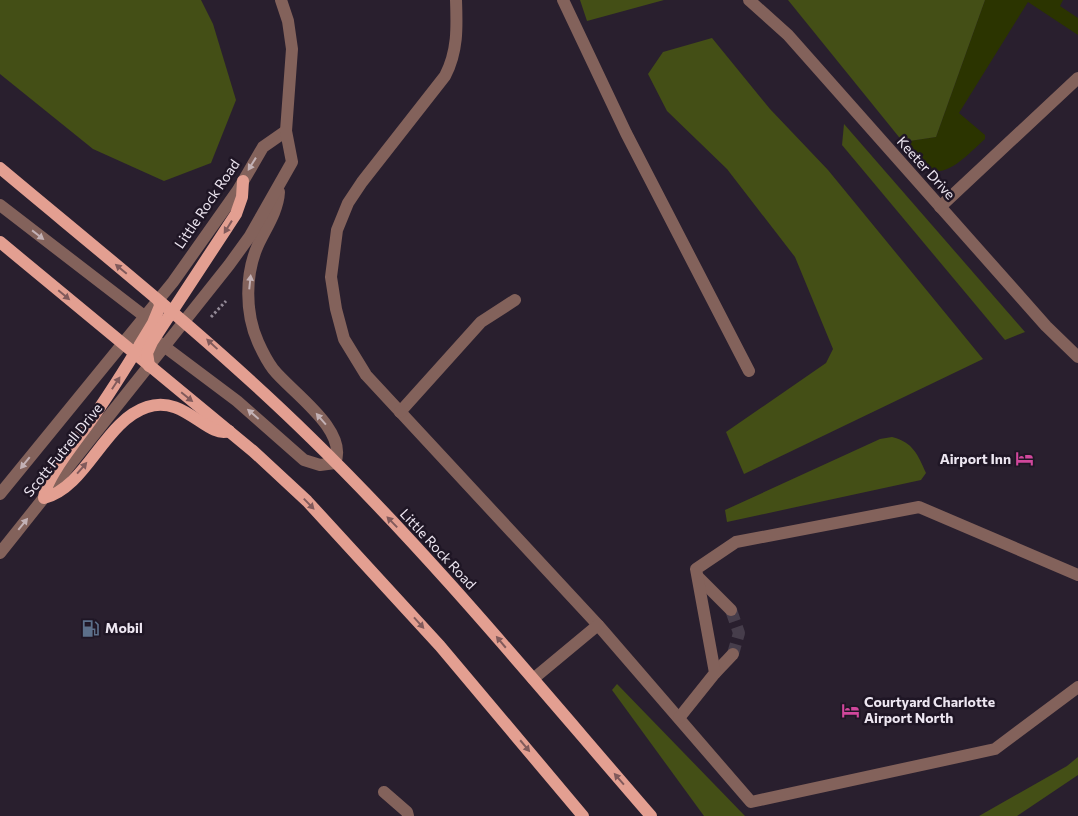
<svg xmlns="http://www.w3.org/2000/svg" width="1078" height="816" font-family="Commissioner,sans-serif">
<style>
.green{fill:#2b3400}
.forest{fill:#444f16}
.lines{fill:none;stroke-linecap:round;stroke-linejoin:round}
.minor-tunnel{stroke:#463d4b;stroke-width:12;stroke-dasharray:12 6;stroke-linecap:butt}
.path{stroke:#938a97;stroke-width:3;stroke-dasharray:2.5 2.5;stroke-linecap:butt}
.minor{stroke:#83625b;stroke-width:12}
.major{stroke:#e39f91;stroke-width:12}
.oneway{fill:#c3b1b5}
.oneway2{fill:#815a5b}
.labels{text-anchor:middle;stroke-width:5;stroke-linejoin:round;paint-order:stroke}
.street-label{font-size:14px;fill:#ede6f1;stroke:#1f1625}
.poi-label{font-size:14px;font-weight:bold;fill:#ede6f1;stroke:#1f1625;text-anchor:start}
</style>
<rect width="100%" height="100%" fill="#291f2e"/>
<path class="green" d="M985 0H1063L1060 6 1078 18V35L1028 2 959 113 985 135V139C971 151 946 181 927 168 918 163 910 150 903 142L936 137Z"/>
<g class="forest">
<path d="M0 0H201L213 24 236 100 211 163 164 181 93 149 0 74Z"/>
<path d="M580 0H664L587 21Z"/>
<path d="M788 0H985L936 137 903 142Z"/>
<path d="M712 38 770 109 828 170 983 359 744 474 726 432 826 363 833 349 795 257 727 169 667 111 648 74 663 52Z"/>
<path d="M844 124 1025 332 1005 340 842 145Z"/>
<path d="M892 437C913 442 918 455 926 473L921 480 727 522 725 510 880 439Z"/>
<path d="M617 684 745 816H704L612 690Z"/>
<path d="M1078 757V775L1017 816H979L1067 766Z"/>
</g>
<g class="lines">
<path class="minor-tunnel" d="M731 610 739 633 733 654"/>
<path class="path" d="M211 317 226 301"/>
<g class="minor">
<path d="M456 0C457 27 458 51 445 76L362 182 348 203 337 230 331 277 336 309 344 339 366 375 598 625 751 802 995 749 1078 687"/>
<path d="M563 0 626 133 749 371"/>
<path d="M749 0 788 35 1046 326 1078 357"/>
<path d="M0 205 152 322"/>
<path d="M940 207 1078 78"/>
<path d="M123 344 139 332 149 335 237 401 304 460 320 465 335 463C349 430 291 392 273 369 267 361 262 351 258 342 245 313 245 274 258 245 266 228 278 211 279 192"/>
<path d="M400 412 481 322 515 300"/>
<path d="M0 494 173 282 238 190 263 147 286 131"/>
<path d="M0 553 229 265 250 236 292 162 286 131 292 49 288 21 281 0"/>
<path d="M698 577 731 610"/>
<path d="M715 673 733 654"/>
<path d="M533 679 598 625"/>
<path d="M679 718 715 673 696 569 736 542 919 507 1078 575"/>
<path d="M384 792 407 812 408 816"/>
</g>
<g class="major">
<path d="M0 168C105 256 212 341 311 438 432 556 540 688 651 816"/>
<path d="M0 242 253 451 307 501 440 646 583 816"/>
<path d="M159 301 160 306 153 323C135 353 116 384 96 413 83 433 45 477 44 498 87 487 104 421 147 407 184 394 207 439 229 431"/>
<path d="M149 366 147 353 152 342 236 214 242 197 243 181"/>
</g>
</g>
<defs><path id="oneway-solid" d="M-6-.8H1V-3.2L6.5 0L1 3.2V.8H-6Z" transform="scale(1.25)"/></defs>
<g class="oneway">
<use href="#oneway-solid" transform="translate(252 164) rotate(122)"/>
<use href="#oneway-solid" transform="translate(38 235) rotate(38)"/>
<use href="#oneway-solid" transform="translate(250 282) rotate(-84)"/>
<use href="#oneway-solid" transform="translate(253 414) rotate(-139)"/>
<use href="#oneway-solid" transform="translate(321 419) rotate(-131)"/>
<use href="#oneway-solid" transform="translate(25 463) rotate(129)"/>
<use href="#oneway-solid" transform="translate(23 524) rotate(-51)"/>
</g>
<g class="oneway2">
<use href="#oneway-solid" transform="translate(228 227) rotate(122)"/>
<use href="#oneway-solid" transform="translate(121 269) rotate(-140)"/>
<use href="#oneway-solid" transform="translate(64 295) rotate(40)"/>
<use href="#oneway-solid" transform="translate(212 344) rotate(-137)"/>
<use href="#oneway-solid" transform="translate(116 383) rotate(-57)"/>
<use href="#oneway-solid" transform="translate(187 397) rotate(39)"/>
<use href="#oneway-solid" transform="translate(82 468) rotate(-49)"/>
<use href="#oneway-solid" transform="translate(309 504) rotate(46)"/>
<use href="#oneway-solid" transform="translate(392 522) rotate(-134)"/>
<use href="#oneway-solid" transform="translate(419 623) rotate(48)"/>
<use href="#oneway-solid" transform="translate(501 642) rotate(-130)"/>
<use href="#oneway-solid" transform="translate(525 746) rotate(50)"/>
<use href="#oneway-solid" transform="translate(619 779) rotate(-131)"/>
</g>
<defs>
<symbol id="hotel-bare" viewBox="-9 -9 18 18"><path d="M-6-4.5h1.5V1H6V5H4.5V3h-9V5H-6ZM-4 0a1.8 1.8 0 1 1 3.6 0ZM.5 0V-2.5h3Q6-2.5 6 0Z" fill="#d1479c" stroke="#1f1625" stroke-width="2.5" paint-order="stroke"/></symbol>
<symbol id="fuel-bare" viewBox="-9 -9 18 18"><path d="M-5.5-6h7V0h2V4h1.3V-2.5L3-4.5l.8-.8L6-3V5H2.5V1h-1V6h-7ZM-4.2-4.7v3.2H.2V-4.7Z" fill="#5c6f8a" stroke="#1f1625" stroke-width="2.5" paint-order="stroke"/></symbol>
</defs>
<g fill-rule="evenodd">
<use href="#hotel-bare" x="1012" y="446" width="25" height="25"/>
<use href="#fuel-bare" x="78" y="616" width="25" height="25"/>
<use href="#hotel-bare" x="838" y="698" width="25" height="25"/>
</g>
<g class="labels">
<g class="street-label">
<text transform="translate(926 168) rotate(48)" y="5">Keeter Drive</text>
<text transform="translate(207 204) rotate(-56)" y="5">Little Rock Road</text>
<text transform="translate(63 450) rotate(-51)" y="5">Scott Futrell Drive</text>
<text transform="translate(438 549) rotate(47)" y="5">Little Rock Road</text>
</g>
<g class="poi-label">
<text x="1011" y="464" text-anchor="end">Airport Inn</text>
<text x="105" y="633">Mobil</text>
<text x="864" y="707">Courtyard Charlotte<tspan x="864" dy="16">Airport North</tspan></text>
</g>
</g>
</svg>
